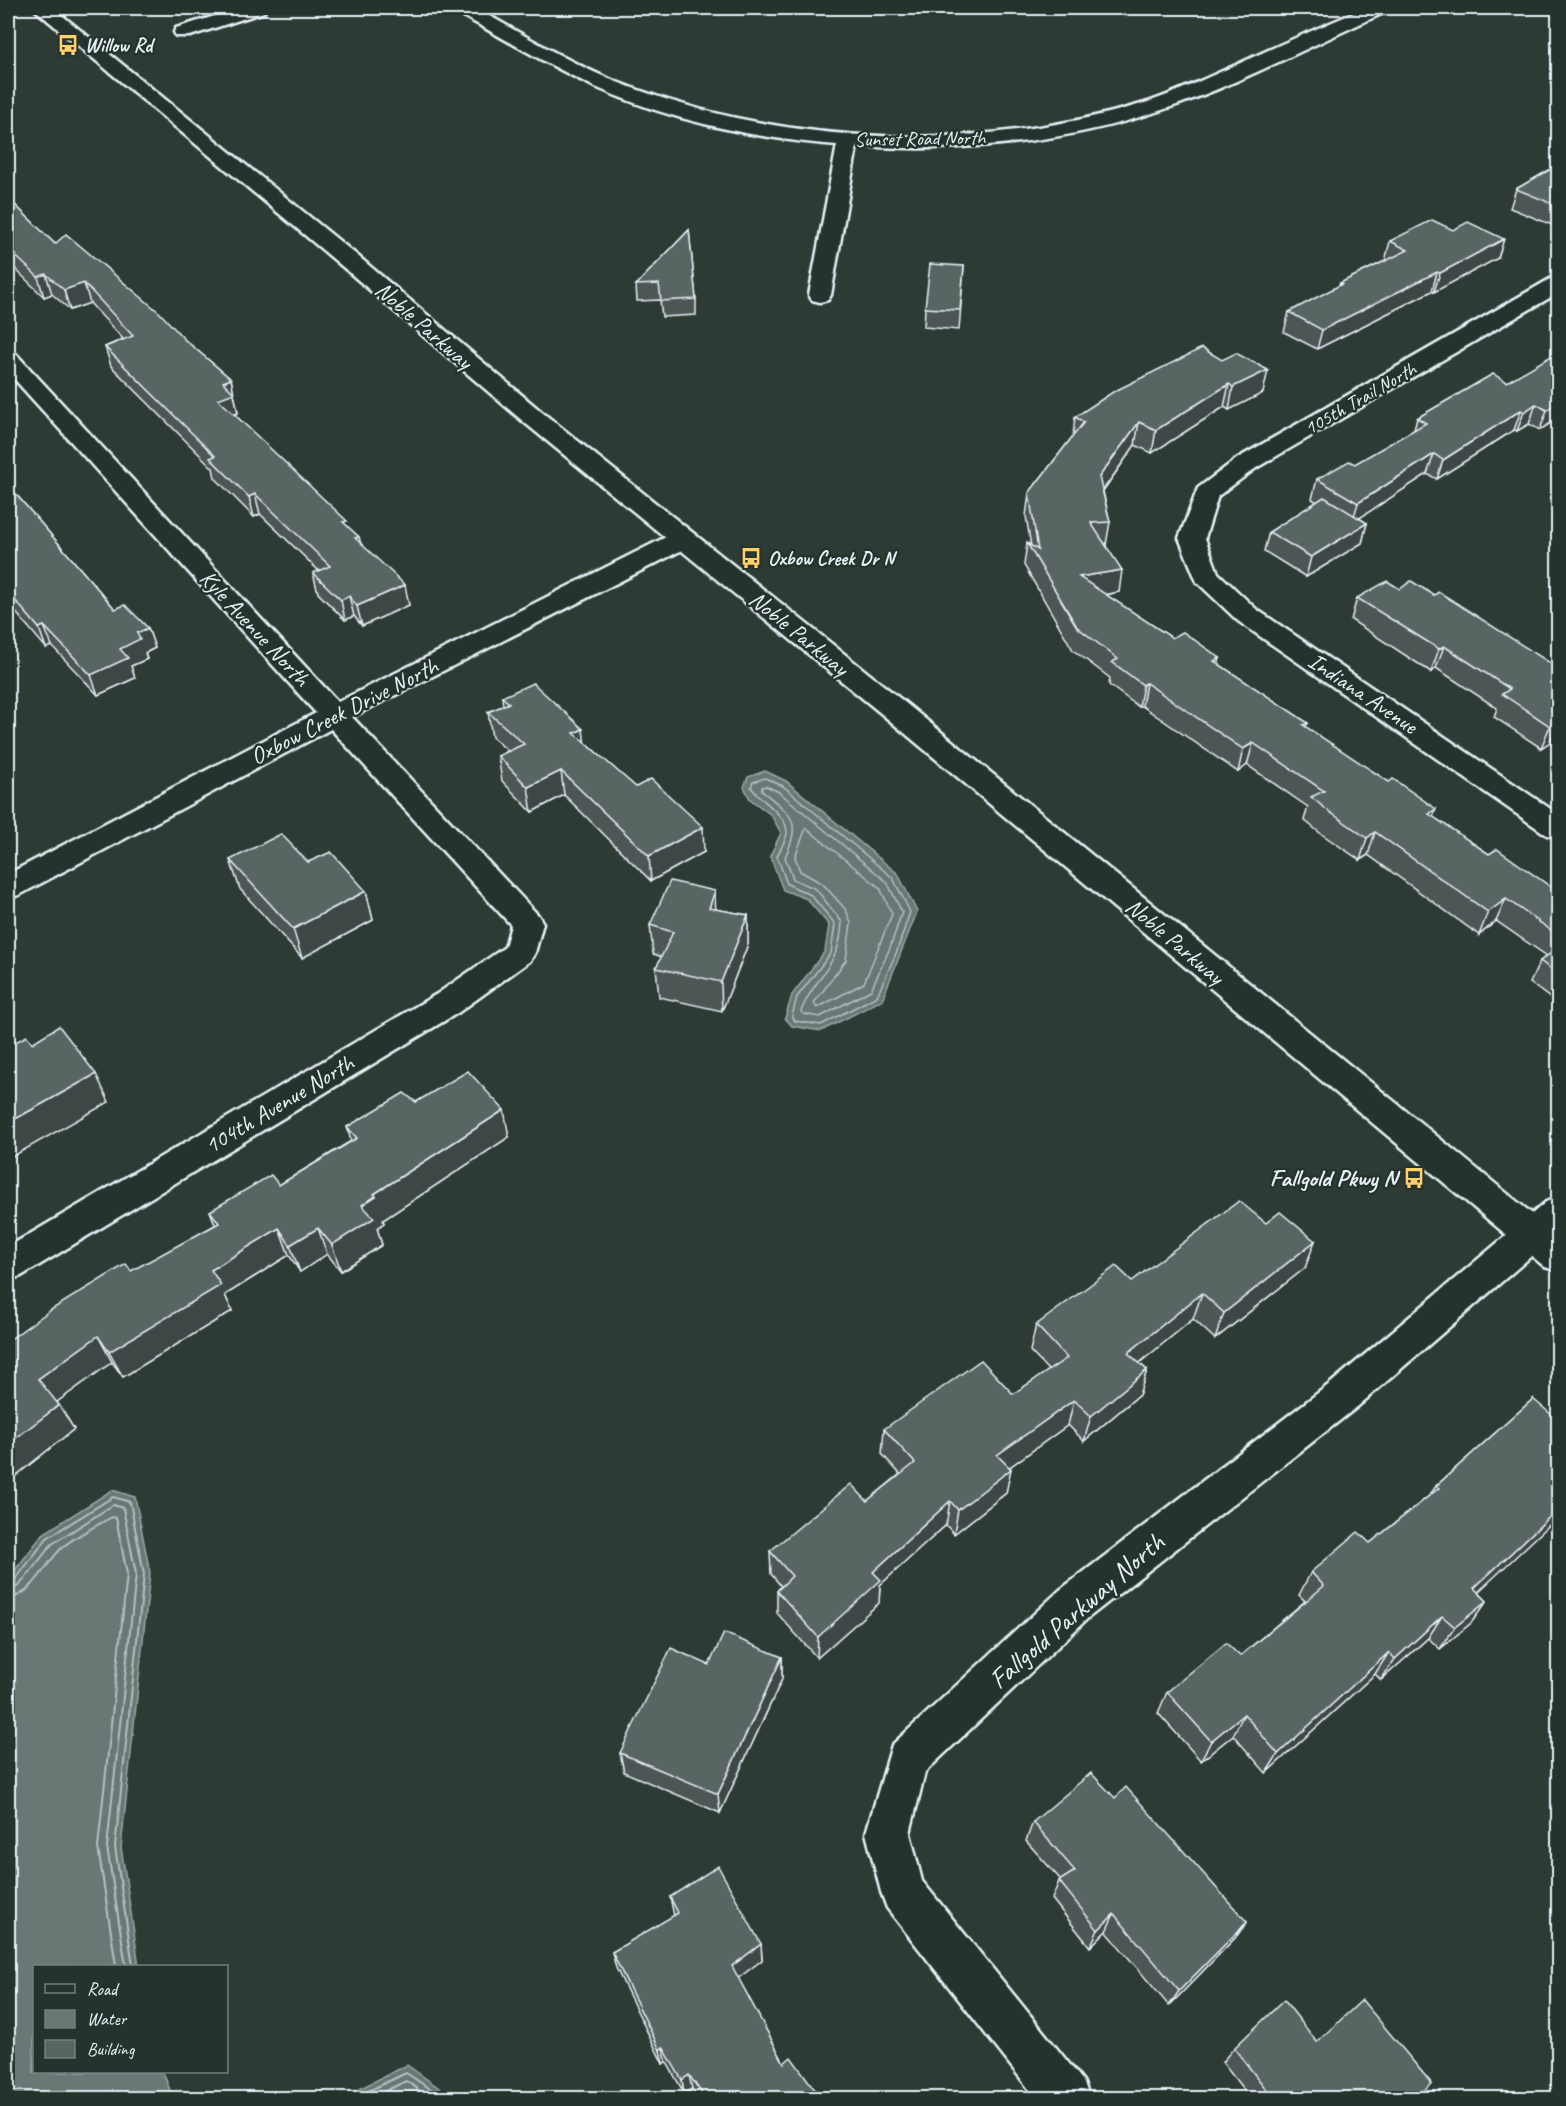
<svg xmlns="http://www.w3.org/2000/svg" width="1566" height="2106" font-family="Caveat,sans-serif">
<style>
.water{fill:#6b7775;stroke:#9da8a9;stroke-width:1.5}
.lines{fill:none;stroke-linecap:round;stroke-linejoin:round}
.shore-far1{stroke:#b6c0c4;stroke-width:1.5}
.shore{stroke:#b6c0c4;stroke-width:2}
.minor-casing{stroke:#e8f1f8;stroke-width:5}
.major-casing{stroke:#e8f1f8;stroke-width:5}
.minor{fill:#26332d;fill-rule:evenodd}
.major{fill:#26332d;fill-rule:evenodd}
.wall{fill:#4d5755;stroke:#e8f1f8;stroke-width:1.5}
.shaded-wall{fill:#3e4745;stroke:#e8f1f8;stroke-width:1.5}
.building{fill:#596563;stroke:#e8f1f8;stroke-width:1.5}
.labels{text-anchor:middle;stroke-width:5;stroke-linejoin:round;paint-order:stroke}
.far-poi-label{font-size:20px;font-weight:bold;fill:#e8f1f8;stroke:#26332d;text-anchor:start}
.far-street-label{font-size:20px;fill:#e8f1f8;stroke:#26332d}
.street-label{font-size:24px;fill:#e8f1f8;stroke:#26332d}
.poi-label{font-size:24px;font-weight:bold;fill:#e8f1f8;stroke:#26332d;text-anchor:end}
.near-street-label{font-size:28px;fill:#e8f1f8;stroke:#26332d}
</style>
<rect width="100%" height="100%" fill="#2e3b35"/>
<filter id="ink" filterUnits="userSpaceOnUse"><feTurbulence type="fractalNoise" baseFrequency=".0167" numOctaves="2"/><feDisplacementMap in="SourceGraphic" scale="12" xChannelSelector="R" yChannelSelector="G"/><feConvolveMatrix kernelMatrix="1 2 1 2 8 2 1 2 1" color-interpolation-filters="sRGB"/></filter>
<g filter="url(#ink)">
<g class="water">
<path d="M765 771 786 781 898 874 917 912 882 1000 821 1031 792 1026 785 1018 792 995 825 951 829 925 807 899 783 890 770 856 781 833 771 815 750 799 744 787 748 777Z"/>
<path d="M112 1490 135 1497 150 1573 121 1847 139 1966H34V2072H163L173 2098H8V1579L43 1534Z"/>
<path d="M407 2065 453 2098H341Z"/>
</g>
<g class="lines">
<g class="shore-far1">
<path d="M765 778 783 786 893 878 910 912 897 951 877 996 821 1025 795 1021 792 1016 797 997 831 953 835 924 811 895 787 884 777 856C780 849 786 841 787 833 788 815 760 801 751 787L753 782Z"/>
<path d="M766 786 779 792 887 882 902 912 890 948 871 990 820 1017 803 1014 801 1011C816 974 840 967 842 922L816 889 793 879 785 857C803 820 791 815 762 791V787Z"/>
<path d="M806 828 880 888 892 914 864 983 817 1008 814 1003 846 960 851 923 846 910 823 884 800 871 795 857Z"/>
</g>
<g class="shore">
<path d="M8 1582 15 1580 47 1538 113 1497 130 1502 144 1574 115 1847 133 1966"/>
<path d="M8 1590 19 1586 52 1544 113 1505 123 1508 136 1574 107 1847 126 1966"/>
<path d="M8 1599C36 1593 44 1563 64 1546 79 1534 96 1526 112 1517L116 1518 127 1574 98 1847 116 1966"/>
<path d="M354 2098 406 2073 444 2098"/>
<path d="M371 2098 406 2081 431 2098"/>
</g>
<defs>
<g id="minor">
<path d="M241 8H267L264 12 190 36H176L174 32 176 28Z"/>
<path d="M453 8H475C525 35 575 67 630 87 792 147 979 153 1145 103 1176 93 1206 78 1236 65 1279 45 1322 26 1366 8H1389L1386 12C1313 44 1238 85 1162 110 1066 143 958 153 857 146L831 295 828 300 820 302 812 300 809 295 837 145C755 139 668 120 593 86 546 64 501 37 456 12Z"/>
<path d="M1558 277V293L1256 468 1218 496 1205 538 1218 573 1256 609 1558 814V838L1547 835 1238 621 1197 582 1179 538 1198 488 1238 458 1550 279Z"/>
<path d="M8 352 16 354 338 702 674 533 683 531 692 533 696 539 692 545 352 717 538 915 543 923 535 953 530 961 459 1012 21 1276 8 1280V1247L437 994 505 947 511 925 331 729 19 895 8 898V874L316 713 8 372Z"/>
<path d="M1558 1197V1233L1357 1407 1088 1618 925 1772 910 1833 922 1881 1083 2081 1090 2098H1036L887 1908 881 1892 866 1833 892 1745 1060 1590 1331 1383 1546 1202Z"/>
</g>
<path id="major" d="M33 8H53L359 257 543 413 903 701 1558 1235V1271L1545 1267 883 715 525 423 343 267Z"/>
</defs>
<use href="#minor" class="minor-casing"/>
<use href="#major" class="major-casing"/>
<use href="#minor" class="minor"/>
<use href="#major" class="major"/>
</g>
<g class="wall">
<path d="M1558 165V222L1552 225 1510 208 1516 189Z"/>
<path d="M8 198 55 244 185 340 231 379 238 413 234 414 348 527 359 537 361 544 409 605 362 626 354 616 345 620 318 593 313 573 319 571 260 514 254 517 215 478 213 468 111 366 105 347 123 339 90 303 70 310 52 294 44 297 8 262Z"/>
<path d="M689 230 696 299V315L662 317 660 300 637 301 636 285Z"/>
<path d="M1390 241 1498 258 1434 292 1432 291 1317 349 1284 332 1289 312 1339 286 1340 283 1385 261Z"/>
<path d="M964 266 959 330 924 327 925 308Z"/>
<path d="M1202 348 1263 393 1229 410 1224 407 1152 453 1135 445 1103 491 1110 522 1106 545 1119 592 1106 595 1172 638 1220 658 1218 664 1308 723 1306 727 1433 817 1489 854 1558 892V1004L1530 983 1540 961 1547 956 1496 921 1479 935 1368 855 1360 860 1320 833 1304 820 1308 807 1247 765 1238 772 1142 706 1139 707 1109 685 1110 678 1073 650 1024 565 1027 543 1031 546 1026 516 1029 493 1073 436 1075 417Z"/>
<path d="M1493 374 1558 418 1540 430 1529 424 1517 431 1514 430 1437 479 1427 474 1359 518 1367 523 1362 543 1306 577 1264 551 1269 532 1317 502 1312 499 1317 479 1355 464 1414 430 1417 418Z"/>
<path d="M8 485 115 609 148 628 155 648 145 653 147 659 131 666 135 678 98 695 52 646 46 648 8 603Z"/>
<path d="M1400 589 1558 668V748L1550 742 1541 748 1494 717 1497 708 1436 668 1431 672 1351 620 1357 598Z"/>
<path d="M502 697 585 742 704 852 651 881 564 795 532 812 502 781 498 756 508 751 492 737 488 712 503 706Z"/>
<path d="M230 860 308 862 366 891 373 920 302 958 240 889Z"/>
<path d="M715 891V909L748 915V944L722 1011 659 997 656 968 662 957 653 954 650 925Z"/>
<path d="M416 1102 509 1137 383 1220 384 1223 377 1228 382 1245 341 1271 327 1254 300 1272 289 1255 225 1295 232 1311 123 1377 112 1362 57 1402 74 1429 8 1482V1341L215 1225 210 1211 279 1185 351 1141 347 1127Z"/>
<path d="M1305 1268 1215 1339 1193 1319 1139 1363 1147 1370 1139 1395 1084 1441 1068 1425 1009 1467 1006 1493 954 1534 946 1525 880 1585 879 1603 817 1658 777 1613V1591L781 1586 771 1574 770 1551 867 1501 900 1474 882 1454 884 1429 1013 1394 1049 1371 1030 1351 1036 1325 1132 1281Z"/>
<path d="M1533 1399 1478 1592 1487 1601 1471 1623 1440 1649 1428 1638 1381 1680 1375 1674 1266 1773 1233 1735 1201 1761 1158 1713 1167 1692 1240 1656 1305 1601 1299 1595 1311 1572 1370 1543 1430 1495 1436 1486Z"/>
<path d="M782 1657V1679L720 1813 624 1772 620 1753 709 1665Z"/>
<path d="M1115 1798 1247 1922 1235 1938 1169 2006 1106 1931 1090 1947 1052 1899 1059 1881 1061 1880 1026 1841 1033 1822Z"/>
<path d="M670 1897 761 1944 762 1960 738 1978 784 2063 821 2098H698L692 2089 684 2093 666 2061 663 2064 616 1968 612 1952 674 1916Z"/>
<path d="M1317 2042 1415 2098H1250L1222 2062 1234 2048Z"/>
</g>
<g class="shaded-wall">
<path d="M1558 206V222L1552 225Z"/>
<path d="M1504 239 1498 258 1434 292 1440 273Z"/>
<path d="M1437 272 1432 291 1317 349 1322 330Z"/>
<path d="M46 274 52 294 44 297 38 277Z"/>
<path d="M84 283 90 303 70 310 64 290Z"/>
<path d="M1268 370 1263 393 1229 410 1233 387Z"/>
<path d="M231 379 238 413 223 419 218 399 223 382Z"/>
<path d="M1229 384 1224 407 1152 453 1156 430Z"/>
<path d="M1558 403V418L1540 430 1547 410Z"/>
<path d="M1536 404 1529 424 1517 431 1524 412Z"/>
<path d="M1521 410 1514 430 1437 479 1443 460Z"/>
<path d="M1139 422 1135 445 1096 500 1099 477Z"/>
<path d="M1434 454 1427 474 1352 523 1358 503Z"/>
<path d="M255 494 260 514 254 517 249 497Z"/>
<path d="M1367 523 1362 543 1306 577 1311 557Z"/>
<path d="M1122 570 1119 592 1076 600 1079 577Z"/>
<path d="M405 585 409 605 362 626 357 606Z"/>
<path d="M349 596 354 616 345 620 341 600Z"/>
<path d="M44 626 52 646 46 648 39 628Z"/>
<path d="M148 628 155 648 145 653 147 659 131 666 135 678 98 695 91 675 137 633Z"/>
<path d="M1444 646 1436 668 1431 672 1439 649Z"/>
<path d="M1220 658 1215 680 1214 661Z"/>
<path d="M1146 683 1142 706 1139 707 1143 685Z"/>
<path d="M1558 720 1550 742 1541 748 1550 726Z"/>
<path d="M583 729 586 754 574 733Z"/>
<path d="M1253 743 1247 765 1238 772 1243 749Z"/>
<path d="M561 771 564 795 532 812 528 787Z"/>
<path d="M1436 809 1428 831 1429 814Z"/>
<path d="M703 827 704 852 651 881 649 856Z"/>
<path d="M1375 832 1368 855 1360 860 1367 838Z"/>
<path d="M366 891 373 920 302 958 293 929Z"/>
<path d="M715 891 716 920 709 908Z"/>
<path d="M1506 899 1496 921 1479 935 1488 912Z"/>
<path d="M748 915V944L722 1011 721 982Z"/>
<path d="M96 1074 109 1102 8 1159V1123Z"/>
<path d="M504 1110 509 1137 383 1220 384 1223 377 1228 382 1245 341 1271 332 1245 362 1205 374 1194Z"/>
<path d="M279 1228 289 1255 225 1295 232 1311 123 1377 109 1352 211 1270Z"/>
<path d="M318 1228 327 1254 300 1272 290 1245Z"/>
<path d="M1315 1241 1305 1268 1215 1339 1224 1313Z"/>
<path d="M1202 1293 1193 1319 1121 1378 1128 1353Z"/>
<path d="M98 1336 112 1362 54 1404 38 1379Z"/>
<path d="M1147 1370 1139 1395 1084 1441 1091 1416Z"/>
<path d="M1074 1400 1068 1425 993 1479 997 1455Z"/>
<path d="M59 1405 74 1429 8 1482V1444Z"/>
<path d="M1011 1469 1006 1493 954 1534 958 1510Z"/>
<path d="M950 1501 946 1525 880 1585 879 1603 817 1658 818 1637 873 1572Z"/>
<path d="M1558 1509V1517L1459 1610 1474 1588Z"/>
<path d="M1487 1601 1471 1623 1440 1649 1455 1627Z"/>
<path d="M1442 1616 1428 1638 1381 1680 1395 1659Z"/>
<path d="M1389 1652 1375 1674 1266 1773 1278 1754Z"/>
<path d="M782 1657V1679L720 1813 718 1794Z"/>
<path d="M1244 1714 1233 1735 1201 1761 1211 1741Z"/>
<path d="M1114 1914 1106 1931 1090 1947 1098 1930Z"/>
<path d="M1247 1922 1235 1938 1169 2006 1179 1991Z"/>
<path d="M761 1944 762 1960 733 1982 732 1966Z"/>
<path d="M663 2047 666 2061 663 2064 660 2050Z"/>
<path d="M689 2075 692 2089 684 2093 682 2080Z"/>
</g>
<g class="building">
<path d="M1558 165V206L1516 189Z"/>
<path d="M8 198 55 244 66 234 160 313 185 340 231 379 223 382 234 393 218 399 347 521 343 522 359 537 355 538 405 585 357 606 349 596 341 600 313 573 330 566 255 494 249 497 210 458 215 456 105 347 133 336 84 283 64 290 46 274 38 277 8 249Z"/>
<path d="M1432 220 1453 230 1468 222 1504 239 1440 273 1437 272 1322 330 1289 312 1342 284 1340 283 1408 250 1390 241Z"/>
<path d="M689 230 696 299 661 301 659 284 636 285Z"/>
<path d="M930 264 964 266 960 310 925 308Z"/>
<path d="M1202 348 1222 360 1236 353 1268 370 1233 387 1229 384 1156 430 1139 422 1099 477 1110 522 1091 523 1122 570 1079 577 1172 638 1183 632 1220 658 1214 661 1308 723 1303 725 1389 782 1393 779 1436 809 1429 814 1489 854 1497 849 1558 892V935L1506 899 1488 912 1375 832 1367 838 1327 810 1311 797 1324 791 1253 743 1243 749 1146 683 1143 685 1112 662 1118 659 1077 627 1027 543 1038 550 1029 493 1084 422 1075 417 1113 392Z"/>
<path d="M1558 352V403L1547 410 1536 404 1524 412 1521 410 1443 460 1434 454 1358 503 1317 479 1349 461 1355 464 1426 423 1417 418 1493 374 1507 382Z"/>
<path d="M8 485 115 609 125 605 148 628 137 633 140 639 120 649 128 658 91 675 44 626 39 628 8 592Z"/>
<path d="M1324 497 1367 523 1311 557 1269 532Z"/>
<path d="M1387 581 1400 589 1411 581 1434 595 1439 592 1558 668V720L1550 726 1502 694 1510 689 1444 646 1439 649 1357 598Z"/>
<path d="M533 683 583 729 574 733 636 787 651 779 703 827 649 856 561 771 528 787 498 756 524 744 488 712 509 703 502 697Z"/>
<path d="M281 834 308 862 331 852 366 891 293 929 230 860Z"/>
<path d="M670 881 715 891 709 908 748 915 721 982 656 968 673 932 650 925Z"/>
<path d="M1558 948V974L1540 961Z"/>
<path d="M59 1026 96 1074 8 1123V1046L27 1036 32 1043Z"/>
<path d="M468 1071 504 1110 374 1194 376 1196 362 1205 374 1218 332 1245 318 1228 290 1245 279 1228 211 1270 221 1285 109 1352 98 1336 38 1379 59 1405 8 1444V1341L49 1311 126 1264 131 1271 219 1223 210 1211 271 1175 279 1185 357 1138 347 1127 404 1093 416 1102Z"/>
<path d="M1239 1201 1266 1223 1280 1212 1315 1241 1224 1313 1202 1293 1128 1353 1147 1370 1091 1416 1074 1400 997 1455 1011 1469 958 1510 950 1501 873 1572 881 1580 818 1637 777 1591 792 1576 770 1551 851 1484 867 1501 915 1463 884 1429 981 1360 1013 1394 1067 1358 1036 1325 1116 1266 1132 1281Z"/>
<path d="M1533 1399 1558 1420V1509L1474 1588 1487 1601 1455 1627 1442 1616 1395 1659 1389 1652 1278 1754 1244 1714 1211 1741 1167 1692 1226 1643 1240 1656 1324 1586 1311 1572 1358 1532 1370 1543 1439 1488 1436 1486Z"/>
<path d="M724 1633 782 1657 718 1794 620 1753 671 1648 709 1665Z"/>
<path d="M1091 1773 1115 1798 1126 1787 1247 1922 1179 1991 1114 1914 1098 1930 1059 1881 1075 1871 1033 1822Z"/>
<path d="M718 1866 761 1944 732 1966 784 2063 791 2057 821 2098H705L689 2075 682 2080 663 2047 660 2050 612 1952 678 1913 670 1897Z"/>
<path d="M1284 2000 1317 2042 1362 2000 1432 2084 1415 2098H1273L1234 2048Z"/>
</g>
</g>
<defs>
<symbol id="bus-bare" viewBox="-9 -9 18 18"><path d="M-5-6H5V4H4V6H2V4H-2V6H-4V4H-5ZM-3.5-4V0h7V-4ZM-3.5 1.2v1.5H-2V1.2ZM2 1.2v1.5H3.5V1.2Z" fill="#ffd166" stroke="#26332d" stroke-width="2.5" paint-order="stroke"/></symbol>
</defs>
<g fill-rule="evenodd">
<use href="#bus-bare" x="53" y="30" width="30" height="30"/>
<use href="#bus-bare" x="736" y="543" width="30" height="30"/>
<use href="#bus-bare" x="1399" y="1163" width="30" height="30"/>
</g>
<g class="labels">
<g class="far-poi-label">
<text x="85" y="52">Willow Rd</text>
<text x="768" y="565">Oxbow Creek Dr N</text>
</g>
<g class="far-street-label">
<text transform="translate(920 138) rotate(-1)" y="7">Sunset Road North</text>
<text transform="translate(1360 398) rotate(-30)" y="7">105th Trail North</text>
</g>
<g class="street-label">
<text transform="translate(424 325) rotate(41)" y="8">Noble Parkway</text>
<text transform="translate(255 628) rotate(47)" y="8">Kyle Avenue North</text>
<text transform="translate(799 633) rotate(39)" y="8">Noble Parkway</text>
<text transform="translate(1363 693) rotate(34)" y="8">Indiana Avenue</text>
<text transform="translate(344 711) rotate(-27)" y="8">Oxbow Creek Drive North</text>
<text transform="translate(1175 941) rotate(40)" y="8">Noble Parkway</text>
<text transform="translate(279 1104) rotate(-31)" y="8">104th Avenue North</text>
</g>
<g class="poi-label">
<text x="1397" y="1186">Fallgold Pkwy N</text>
</g>
<g class="near-street-label">
<text transform="translate(1076 1610) rotate(-41)" y="10">Fallgold Parkway North</text>
</g>
</g>
<rect width="1566" height="2106" fill="none" stroke="#26332d" stroke-width="30"/>
<rect x="15" y="15" width="1536" height="2076" fill="none" stroke="#e8f1f8" stroke-width="2" filter="url(#ink)"/>
<rect x="33" y="1965" width="195" height="108" fill="#26332d" stroke="#747f7e" stroke-width="1.5"/>
<rect x="45" y="1984" width="30" height="9" fill="#26332d" stroke="#747f7e" stroke-width="1.5"/>
<text x="87" y="1995" font-size="18" fill="#e8f1f8">Road</text>
<rect x="45" y="2010" width="30" height="18" fill="#6b7775" stroke="#747f7e" stroke-width="1.5"/>
<text x="87" y="2025" font-size="18" fill="#e8f1f8">Water</text>
<rect x="45" y="2040" width="30" height="18" fill="#596563" stroke="#747f7e" stroke-width="1.5"/>
<text x="87" y="2055" font-size="18" fill="#e8f1f8">Building</text>
</svg>
